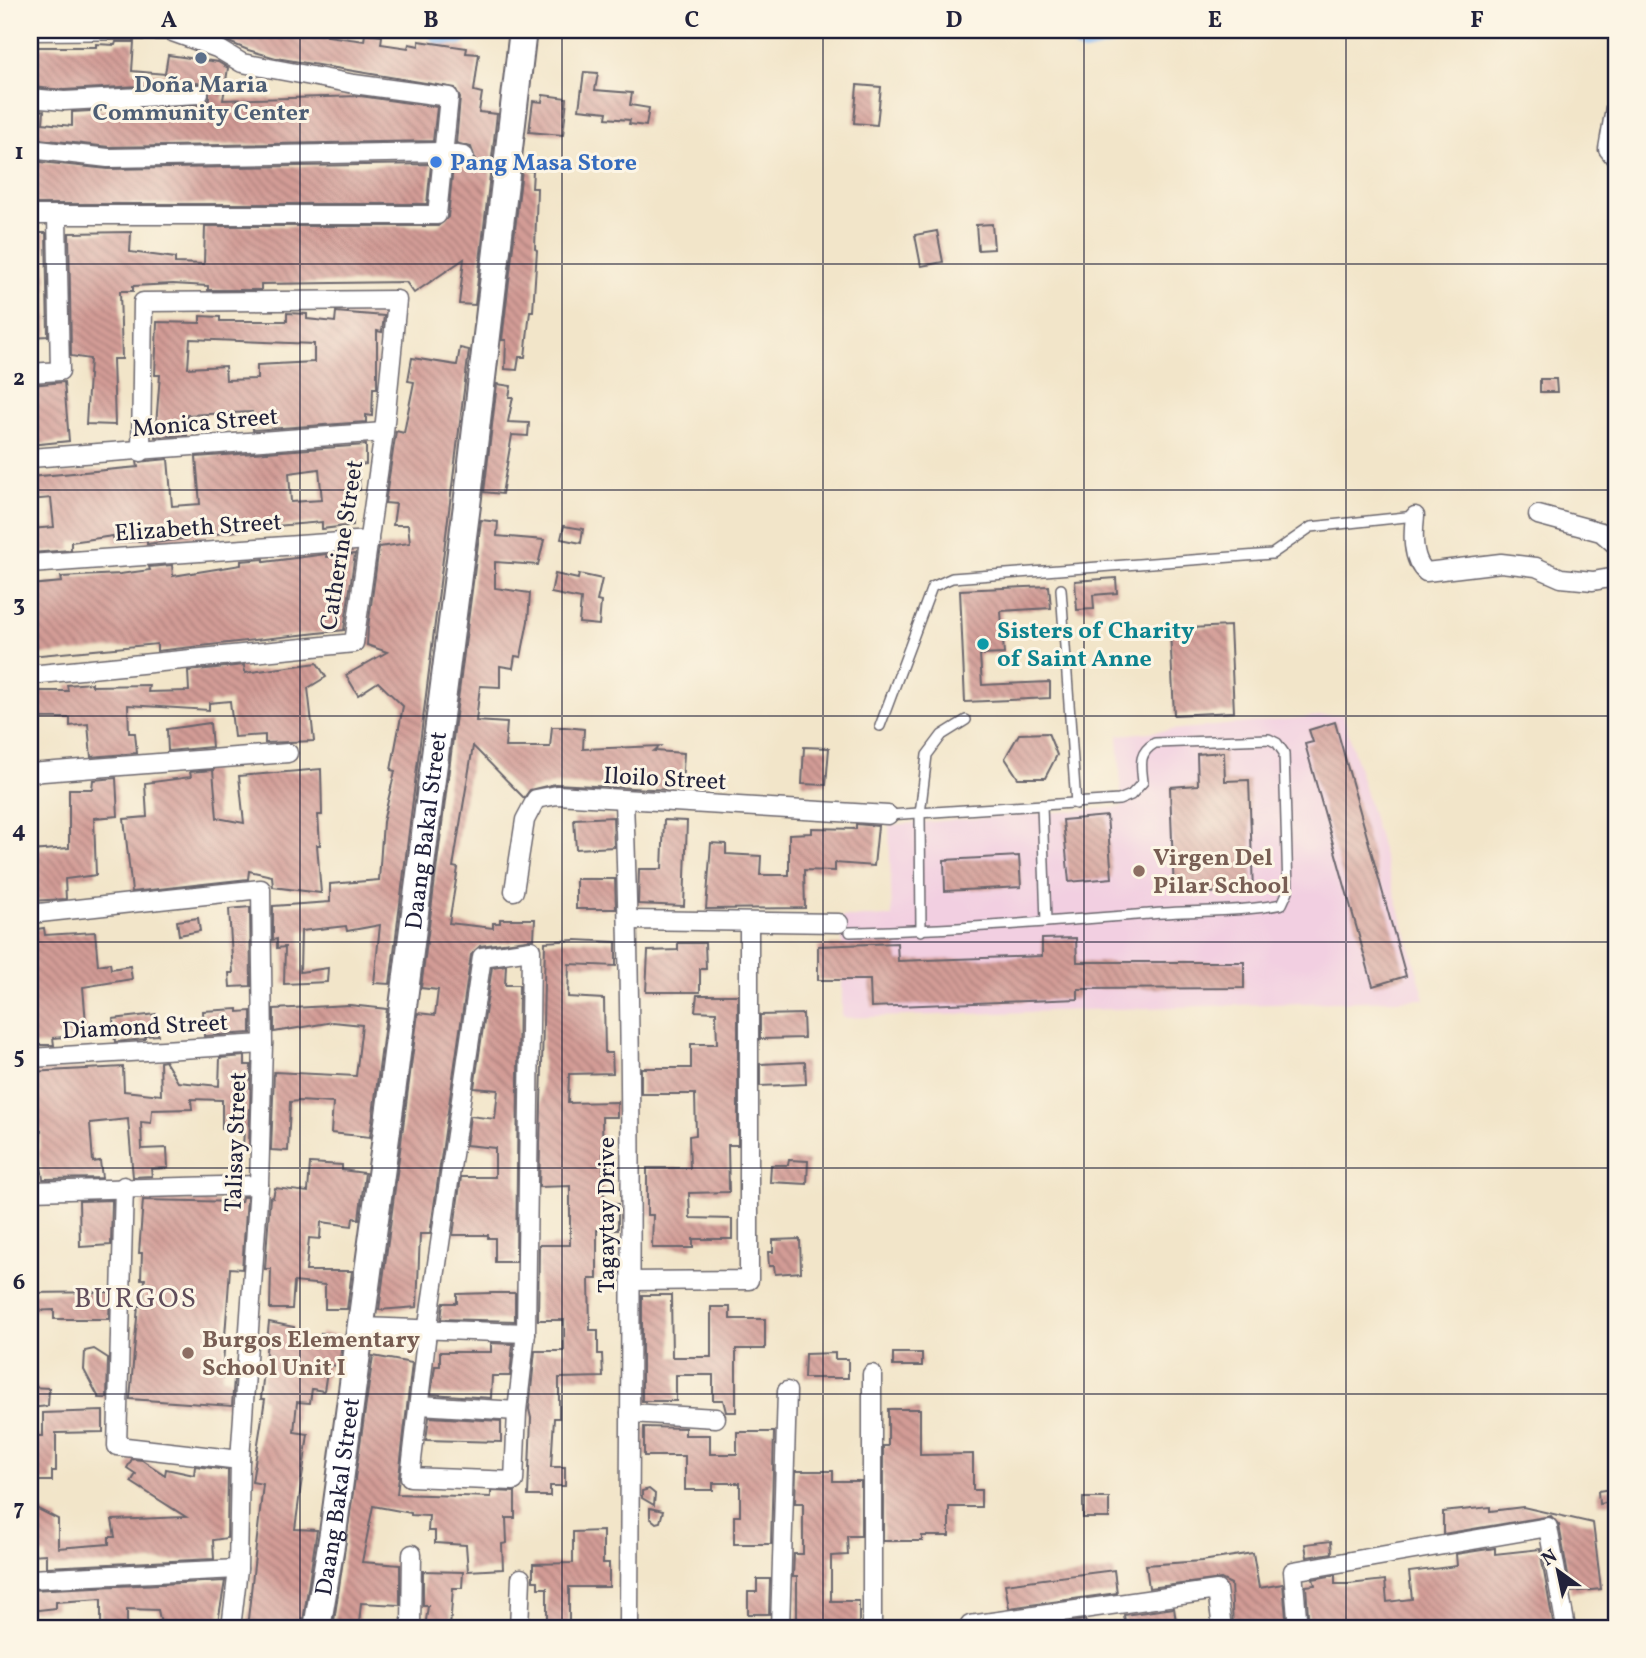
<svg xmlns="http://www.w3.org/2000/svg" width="1646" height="1658" font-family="Vollkorn,serif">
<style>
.built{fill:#f2cfe1}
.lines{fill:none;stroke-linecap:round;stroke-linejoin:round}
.river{stroke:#88bbf6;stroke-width:30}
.building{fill:url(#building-back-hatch);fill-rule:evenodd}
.lane-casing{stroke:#6b666d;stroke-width:12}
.street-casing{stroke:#6b666d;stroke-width:21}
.secondary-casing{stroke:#6b666d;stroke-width:30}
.lane{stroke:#fff;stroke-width:9}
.street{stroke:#fff;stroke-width:18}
.secondary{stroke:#fff;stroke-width:26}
.grid{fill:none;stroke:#22223b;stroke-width:2;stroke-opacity:0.55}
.service-dot{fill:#5c6f8a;stroke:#fcf5e5;stroke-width:2.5}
.shop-dot{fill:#3f7fe0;stroke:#fcf5e5;stroke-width:2.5}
.culture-dot{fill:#0f9aa8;stroke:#fcf5e5;stroke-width:2.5}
.education-dot{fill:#8d6e63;stroke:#fcf5e5;stroke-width:2.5}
.labels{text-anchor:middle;stroke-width:6;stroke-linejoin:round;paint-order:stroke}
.service-label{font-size:24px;font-weight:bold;fill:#4e5e75;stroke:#fcf5e5}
.shop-label{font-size:24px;font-weight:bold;fill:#366cbe;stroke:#fcf5e5;text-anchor:start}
.street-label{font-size:24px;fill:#22223b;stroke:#fcf5e5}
.culture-label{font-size:24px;font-weight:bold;fill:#0d838f;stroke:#fcf5e5;text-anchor:start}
.education-label{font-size:24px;font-weight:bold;fill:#785e54;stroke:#fcf5e5;text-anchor:start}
.quarter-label{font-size:28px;letter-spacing:2px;fill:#604d5b;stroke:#fcf5e5}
.neatline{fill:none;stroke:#22223b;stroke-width:2.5}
.grid-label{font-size:23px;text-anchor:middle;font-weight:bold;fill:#22223b}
</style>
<defs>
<pattern id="building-back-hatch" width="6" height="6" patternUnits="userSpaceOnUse" patternTransform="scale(1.75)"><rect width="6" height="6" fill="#d39c96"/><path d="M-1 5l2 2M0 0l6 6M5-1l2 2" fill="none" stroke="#ab7f7c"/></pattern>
</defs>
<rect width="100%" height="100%" fill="#fcf5e5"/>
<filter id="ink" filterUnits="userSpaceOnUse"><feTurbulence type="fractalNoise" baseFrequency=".0143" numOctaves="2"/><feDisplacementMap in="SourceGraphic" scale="14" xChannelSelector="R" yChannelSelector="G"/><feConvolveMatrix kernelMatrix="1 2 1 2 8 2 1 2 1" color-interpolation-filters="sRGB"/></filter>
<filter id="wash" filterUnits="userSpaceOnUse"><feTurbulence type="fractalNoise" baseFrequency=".00686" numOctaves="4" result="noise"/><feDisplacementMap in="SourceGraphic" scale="28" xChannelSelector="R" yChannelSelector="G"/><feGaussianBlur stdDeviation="1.57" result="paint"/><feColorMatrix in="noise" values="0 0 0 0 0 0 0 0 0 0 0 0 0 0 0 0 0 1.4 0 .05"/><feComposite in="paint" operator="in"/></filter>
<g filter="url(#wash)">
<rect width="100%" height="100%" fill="#f2e5c9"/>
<path class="built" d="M1343 714 1425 999 842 1018V917H892L889 825 1122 807 1118 735Z"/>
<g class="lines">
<g class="river">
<path d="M442 30H459"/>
<path d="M1075 30 1084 37 1114 30"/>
</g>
</g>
<g id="blocks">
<g class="building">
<path d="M200 30H319L328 31 327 36 364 41 365 34 382 36 381 44 408 48 409 44 419 46V41L467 48 466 53 479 54 474 91 482 93 479 112 497 114 475 305 459 304 464 259 414 293 406 282 261 284V290H208V286L173 284 133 286V291H120L122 359H113L115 425 86 424 90 359 71 356 69 233 131 232 130 252 175 258V263L204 264 205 226H438L448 217 453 166 467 167 475 159 471 147 456 143 460 98 455 88 276 58 248 50Z"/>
<path d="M116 42H134L132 71 165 74 168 55 218 62 228 68 223 100 360 96 437 107 433 141 109 147 30 138V109L44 111 43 123 72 126V112L200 105 209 100V88L198 83 64 90 30 87V47H96V44L115 45Z"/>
<path d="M584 72 598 73 595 90 632 93 630 105 649 108 646 126 629 124 630 120 606 118 607 112 579 109Z"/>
<path d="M857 85 881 87 877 125 854 123Z"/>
<path d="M543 95 567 98 563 135 529 132 533 101 542 102Z"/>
<path d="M31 161 108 169 431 164 427 204H30Z"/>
<path d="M522 170 533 171 532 188H537L535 249 537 250 533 311H530L525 357H519L517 370 505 369 506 340H502Z"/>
<path d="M992 224 994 249 978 250 976 225Z"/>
<path d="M937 231 943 262 921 266 915 235Z"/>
<path d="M30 233H46L48 336 30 337Z"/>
<path d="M336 312 384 316 382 332 377 331V388H373L372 416 366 415V422L253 430 252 412 187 415V435L155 437 160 375H155L157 322 200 323V316L220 317V321H287V313L307 314V319L335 322ZM190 339 314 344V362L257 365V379L226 380 225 366 188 368Z"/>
<path d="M460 348 469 350 390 984 374 983 380 925 347 931 346 926 301 931 300 972 328 968 327 982 284 984 285 947 277 948V939L273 940V906L330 902V884L379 880 383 822 395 771 391 770 403 706 378 682 358 695 346 675 387 652 367 645 368 627 379 547 410 543 408 525H393L396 504 385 503 396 431 404 433 407 417 414 382 408 381 412 358 457 365Z"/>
<path d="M1540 379H1556L1557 392H1540Z"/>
<path d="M64 382 69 441 30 445V385Z"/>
<path d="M497 384 511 386 509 397H513L508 422 529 423 528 436 512 435 502 494 484 492Z"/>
<path d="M366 445V464L358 465 360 490 352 491 353 525 322 529V522L264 527 147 544V540L114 543 113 536 71 542V550L30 553V529L54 527 51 498 30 500V477L138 467 137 462 168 459 172 506 200 504 196 457ZM319 469 322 500 291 502 289 473Z"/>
<path d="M481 520 498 522 497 536 544 540 538 565 495 562V588L530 593 528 621 521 657 515 656 513 668 500 666V687L480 686 476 721 507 723 505 747H550L552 727H565L584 729 583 749 660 746 654 751 684 753 682 785 670 784V790L555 784 530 790 524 798 473 746 453 867 458 868 449 923 493 928V923H500V919H535L534 939 480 946 471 955 430 1234H420L417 1307 379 1310 418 1013 435 1015 438 990 421 988Z"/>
<path d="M564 526 583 529 581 543 561 539Z"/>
<path d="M326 554 327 557 355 554 344 630 157 651V644L30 656V585L62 582 61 577 120 574 150 570 149 567 172 565 173 576 241 565V561L264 559V562Z"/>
<path d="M555 574 578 579 579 574 602 579 597 601 601 602 599 625 579 623 581 599 551 593Z"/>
<path d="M1116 578 1117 593 1093 595 1094 609 1077 610 1075 581Z"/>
<path d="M1049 586 1051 608 1001 611 1004 654 980 655 982 685 1050 682V698L965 702 960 590Z"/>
<path d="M1230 626 1234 712 1174 715 1170 629Z"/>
<path d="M317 663 326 677 308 688 314 741 265 743V735L234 737 230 701 209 703V710L128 705 129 733H135L137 753 91 757 88 724 70 726V718H30V691H68L67 685 92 683V686L149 685 148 692 189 691 188 671 244 665 245 673Z"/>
<path d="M1335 722 1406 976 1373 986 1305 744 1313 742 1309 730Z"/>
<path d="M210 723 212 747 168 751 167 729Z"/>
<path d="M1048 733 1057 755 1045 778H1018L1005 758 1019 734Z"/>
<path d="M804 747 829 748 826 785 802 784Z"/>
<path d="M1224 752 1225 781 1249 780 1253 891 1174 894 1170 787 1198 785 1197 754Z"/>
<path d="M321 769 322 815H318L320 845H317L321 893 273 887 272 876 249 871 248 879 132 892 124 819 147 817 145 783 191 777 190 772 213 770 217 818 244 823 239 776Z"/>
<path d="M116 778 118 816 94 818 96 875 65 879 66 899 30 901V851L69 848V789H92L93 780Z"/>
<path d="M1107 816 1112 878 1069 882 1063 820Z"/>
<path d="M613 817 614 847 576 849 574 819Z"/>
<path d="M664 820 687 821 684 906 638 904 639 869H662Z"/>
<path d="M856 824 878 826 874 866 835 863V871L804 870 805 908 706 909 711 843 726 844V854L761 856 760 875H789V834L812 833V828L856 829Z"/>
<path d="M1019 856 1021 887 945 891 944 860Z"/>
<path d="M576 879H615L616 909H576Z"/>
<path d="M250 907 251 986 230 987 229 973H233L229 909Z"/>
<path d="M198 918 200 931 179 935 177 921Z"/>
<path d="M44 928 45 935 95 932 98 965 110 963 111 969 130 966 132 979 83 987 87 1035 53 1038 54 1045H30V930Z"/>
<path d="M1076 938 1077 962H1244V988L1078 989V999L871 1007 870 980H818V946L897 943 898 961 1042 956V939Z"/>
<path d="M575 940 616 942V966L569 964 568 997 604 999 605 1053H612L613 1073 569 1074 568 1103 617 1102V1117H602L604 1204H618V1230H597V1279H589L590 1330H598V1354H602L603 1377 559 1378V1418H554L551 1467H565V1486H550V1496H528L531 1418 529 1409 535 1351H564V1320H538L539 1245H570V1186L539 1187 545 942Z"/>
<path d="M678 943H705L706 969H700V992H646L648 951 678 950Z"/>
<path d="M506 965 505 985H519L516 1262H495V1238H488V1235H453L461 1177H495V1148L466 1145 470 1116 495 1119 498 1090 474 1088 492 967Z"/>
<path d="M697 995H738V1145H728L729 1192 689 1193 690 1218 732 1219V1239H693V1248H652L653 1215H647V1168H690L689 1136 696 1135 695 1094H641V1068H691V1044H717L716 1012 695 1011Z"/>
<path d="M349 1005 387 1009 370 1137 331 1133 333 1103 299 1101 290 1102 288 1151 271 1150 274 1072 356 1076 362 1025 333 1022 274 1032V1009Z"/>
<path d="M238 1009V1012L251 1011V1033L204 1036 203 1011Z"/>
<path d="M156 1014 158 1035 145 1036V1039L115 1042 113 1019Z"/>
<path d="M803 1014 804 1038 760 1039V1015Z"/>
<path d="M245 1056V1065H251L249 1149 243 1148 244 1129 222 1128V1100L191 1099 192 1109 152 1110 151 1123 141 1122 142 1149 167 1148 168 1168 151 1169 152 1176 133 1177 128 1119 90 1123 93 1162 100 1161 102 1178 43 1179 39 1155 41 1130H30V1072L123 1067 124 1091 161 1095 160 1062 165 1061 178 1082 219 1086 220 1058Z"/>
<path d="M805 1062 806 1084 760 1086V1064Z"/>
<path d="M789 1160 808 1161 807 1184 770 1182 771 1165H788Z"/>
<path d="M310 1163 342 1165V1170L365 1173 359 1219 353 1218 352 1226 321 1222 320 1239 309 1238 306 1271H352L347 1309H325V1285L294 1282 292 1309H270L271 1269H265L270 1197 273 1198 275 1188 308 1192Z"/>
<path d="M242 1197H247L242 1269 230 1268 222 1377 234 1378 232 1406 130 1399 138 1306H143L145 1279H141L142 1253H139L143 1200 241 1202Z"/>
<path d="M112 1200 111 1245 80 1247 79 1201Z"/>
<path d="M800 1239 801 1272 775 1274 774 1266H769L768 1252H773V1240Z"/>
<path d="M110 1292 109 1319H54V1310L30 1311V1293Z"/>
<path d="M493 1293H515V1321L441 1319 443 1303H457V1294Z"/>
<path d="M642 1295H671L672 1357H711V1307H730V1319H765V1349H736V1412H726L723 1400H713V1375H676V1401H642Z"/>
<path d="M269 1322 294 1327 293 1344 319 1347 321 1333 343 1336 339 1366 328 1365 324 1391 312 1389 310 1403 297 1402 294 1432 308 1434 295 1529 317 1530 302 1628H247L263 1484 252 1482 265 1399H261Z"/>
<path d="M491 1343 513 1344 510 1376H492L491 1398 431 1394 435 1366H440V1352H491Z"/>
<path d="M94 1349 108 1358 107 1398H99L84 1370 85 1351Z"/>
<path d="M835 1353V1359H848V1378H804L805 1354Z"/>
<rect x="893" y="1353" width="29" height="13"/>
<path d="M373 1356 412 1363 397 1494 491 1497V1491L515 1492V1518H506L507 1543 502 1544 503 1569 468 1571 466 1545 435 1543V1531H428L429 1516 411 1515V1513L373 1506 362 1562 400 1565V1605L361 1603 359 1624H353L352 1628H333Z"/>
<path d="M30 1387 49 1388 48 1406 30 1408Z"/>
<path d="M888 1409H920V1455L973 1454V1490H981V1507H949V1536H922V1541H883V1446H888Z"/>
<path d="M103 1411V1432L56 1433V1471H52V1481H30V1436H43V1413Z"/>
<path d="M429 1417 501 1421V1442L426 1440Z"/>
<path d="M644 1427 685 1428V1435H710V1454H737V1432H774L771 1544H734V1516H740V1483H713V1490H685V1456H644Z"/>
<path d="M132 1459 142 1460 165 1475 166 1469 194 1475 195 1466 228 1470 227 1538 213 1540 214 1559 46 1567V1554L30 1555V1505L58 1519V1548L109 1544V1537H115L112 1520 186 1517 131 1482 136 1474 127 1468Z"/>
<path d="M796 1471H833V1481H861V1536H847L848 1555 831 1556V1601H859V1628H797V1577H793L794 1554H803V1503H795Z"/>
<path d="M649 1489 655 1494 654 1505 642 1498V1491Z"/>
<path d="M1611 1489 1612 1502 1599 1504 1598 1491Z"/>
<rect x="1083" y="1498" width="26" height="20"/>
<path d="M1490 1507V1511L1523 1507 1593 1523 1601 1589 1571 1592 1559 1525 1551 1516 1443 1534V1512Z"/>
<path d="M650 1508 663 1511 660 1522 656 1523 650 1518Z"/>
<path d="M603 1531V1563H609V1587H569V1628H547V1588H538V1581H533V1564L573 1563V1532Z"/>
<path d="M1331 1541 1332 1553 1307 1557 1305 1544Z"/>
<path d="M1495 1548V1554L1540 1549 1554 1628H1355V1625L1309 1628 1306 1586 1315 1585 1313 1579 1335 1575V1584H1349L1385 1580 1387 1602 1412 1599 1409 1572 1457 1566 1456 1554Z"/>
<path d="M1253 1553 1259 1588 1283 1584 1287 1628H1233L1231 1584 1221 1579 1149 1588 1146 1565 1202 1561Z"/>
<path d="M1114 1570 1117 1593 1009 1608 1005 1584Z"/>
<path d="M423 1571 463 1572 462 1588H453L450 1628H425L428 1606H423Z"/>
<path d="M757 1579H770L769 1614H748V1592H757Z"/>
<path d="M225 1581 217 1628H162L158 1610 127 1609V1628H101V1599L56 1602V1608L30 1611V1590Z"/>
<path d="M1174 1608 1177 1628H1126L1124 1615Z"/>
<path d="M1085 1620 1087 1628H1038L1037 1627Z"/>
</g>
</g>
</g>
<g filter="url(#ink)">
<use href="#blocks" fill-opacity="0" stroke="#6b666d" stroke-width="2"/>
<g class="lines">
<defs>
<g id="lane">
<path d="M1061 589 1076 804"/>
<path d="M880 726 932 587 952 578 1272 554 1311 527 1415 516"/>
<path d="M1042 805 1046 922"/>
<path d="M921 931 920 814 927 755 942 735 966 720"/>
<path d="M850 932C950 930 1049 922 1149 914 1193 910 1238 913 1282 904L1288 891 1284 753 1277 743 1269 739 1155 743C1138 753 1141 764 1143 782L1131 795 1119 800 888 815"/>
</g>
<g id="street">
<path d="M30 31 167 30 217 48 242 63 354 84 449 97 437 215H30"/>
<path d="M30 98 64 101 199 94"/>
<path d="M1616 102 1608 149 1616 159"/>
<path d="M30 149 108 158 441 152 464 156"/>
<path d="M30 373 60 371 57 216"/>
<path d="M30 458 384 432"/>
<path d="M1538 515 1601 532 1616 545"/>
<path d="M1415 516C1413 533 1411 559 1426 572L1501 563 1536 567 1561 578 1593 581 1616 577"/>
<path d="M30 564 369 540"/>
<path d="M30 675 354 643 384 432 397 300 143 302 141 452"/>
<path d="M30 773 288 753"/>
<path d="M624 801C634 1077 630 1353 629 1628"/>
<path d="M514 891 525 820 536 799 557 795 888 815"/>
<path d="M30 914 261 889 263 1044 259 1185 240 1460 238 1569 231 1628"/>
<path d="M629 920 839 923"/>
<path d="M531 950 526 1333 517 1411 514 1481 410 1477 427 1332 482 957Z"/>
<path d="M30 1058 263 1044"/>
<path d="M124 1186 117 1446 240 1460"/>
<path d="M30 1191 259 1185"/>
<path d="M631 1281 749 1280V924"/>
<path d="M362 1327 526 1333"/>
<path d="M872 1374V1628"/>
<path d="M420 1405 517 1411"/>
<path d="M630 1413 716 1418"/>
<path d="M30 1579 238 1569"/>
<path d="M411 1628 412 1554"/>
<path d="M519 1628 521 1578"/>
<path d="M780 1628 787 1391"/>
<path d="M971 1628 970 1625 1217 1590 1222 1628"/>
<path d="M1298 1628 1293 1571 1548 1527 1566 1628"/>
</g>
<g id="secondary">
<path id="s1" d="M317 1628 333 1533 393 1085 467 505 523 30"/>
</g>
</defs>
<use href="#lane" class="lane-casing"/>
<use href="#street" class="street-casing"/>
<use href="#secondary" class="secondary-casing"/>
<use href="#lane" class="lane"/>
<use href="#street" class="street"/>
<use href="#secondary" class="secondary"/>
</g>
</g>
<path class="grid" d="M300 30V1628M562 30V1628M823 30V1628M1084 30V1628M1346 30V1628M30 264H1616M30 490H1616M30 716H1616M30 942H1616M30 1168H1616M30 1394H1616"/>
<circle class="service-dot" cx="201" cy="58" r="7"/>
<circle class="shop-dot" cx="436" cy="162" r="7"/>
<circle class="culture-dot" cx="983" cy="644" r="7"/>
<g class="education-dot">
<circle cx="1139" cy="871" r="7"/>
<circle cx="188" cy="1353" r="7"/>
</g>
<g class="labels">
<g class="service-label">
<text x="201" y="92">Doña Maria<tspan x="201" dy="28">Community Center</tspan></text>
</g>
<g class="shop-label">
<text x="450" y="170">Pang Masa Store</text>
</g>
<g class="street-label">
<text transform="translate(205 422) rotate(-5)" y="8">Monica Street</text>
<text transform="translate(198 527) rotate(-4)" y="8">Elizabeth Street</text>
<text transform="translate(341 545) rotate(-81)" y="8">Catherine Street</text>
<text transform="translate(665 778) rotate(3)" y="8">Iloilo Street</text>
<text dy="8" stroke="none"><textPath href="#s1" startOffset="805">Daang Bakal Street</textPath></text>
<text transform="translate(145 1026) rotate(-3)" y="8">Diamond Street</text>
<text transform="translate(235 1142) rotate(-88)" y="8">Talisay Street</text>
<text transform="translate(606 1215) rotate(-90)" y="8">Tagaytay Drive</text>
<text dy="8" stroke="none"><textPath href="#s1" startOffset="133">Daang Bakal Street</textPath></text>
</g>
<g class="culture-label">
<text x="997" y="638">Sisters of Charity<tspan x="997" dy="28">of Saint Anne</tspan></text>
</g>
<g class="education-label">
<text x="1153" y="865">Virgen Del<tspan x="1153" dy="28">Pilar School</tspan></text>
<text x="202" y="1347">Burgos Elementary<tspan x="202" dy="28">School Unit I</tspan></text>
</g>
<g class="quarter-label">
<text x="136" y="1307">BURGOS</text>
</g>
</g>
<rect width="1646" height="1658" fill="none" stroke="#fcf5e5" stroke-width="77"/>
<g transform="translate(1558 1571) rotate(327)" stroke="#fcf5e5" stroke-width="5" paint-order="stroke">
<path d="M0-5L12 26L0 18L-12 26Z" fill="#22223b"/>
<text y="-10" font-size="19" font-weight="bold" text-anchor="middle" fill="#22223b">N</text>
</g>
<rect x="38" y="38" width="1570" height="1582" class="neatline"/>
<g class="grid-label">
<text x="169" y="27">A</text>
<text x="431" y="27">B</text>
<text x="692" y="27">C</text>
<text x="954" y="27">D</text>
<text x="1215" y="27">E</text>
<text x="1477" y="27">F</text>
<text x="19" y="159">1</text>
<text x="19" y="385">2</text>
<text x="19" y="611">3</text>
<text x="19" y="837">4</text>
<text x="19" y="1063">5</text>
<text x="19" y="1289">6</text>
<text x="19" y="1515">7</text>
</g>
</svg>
